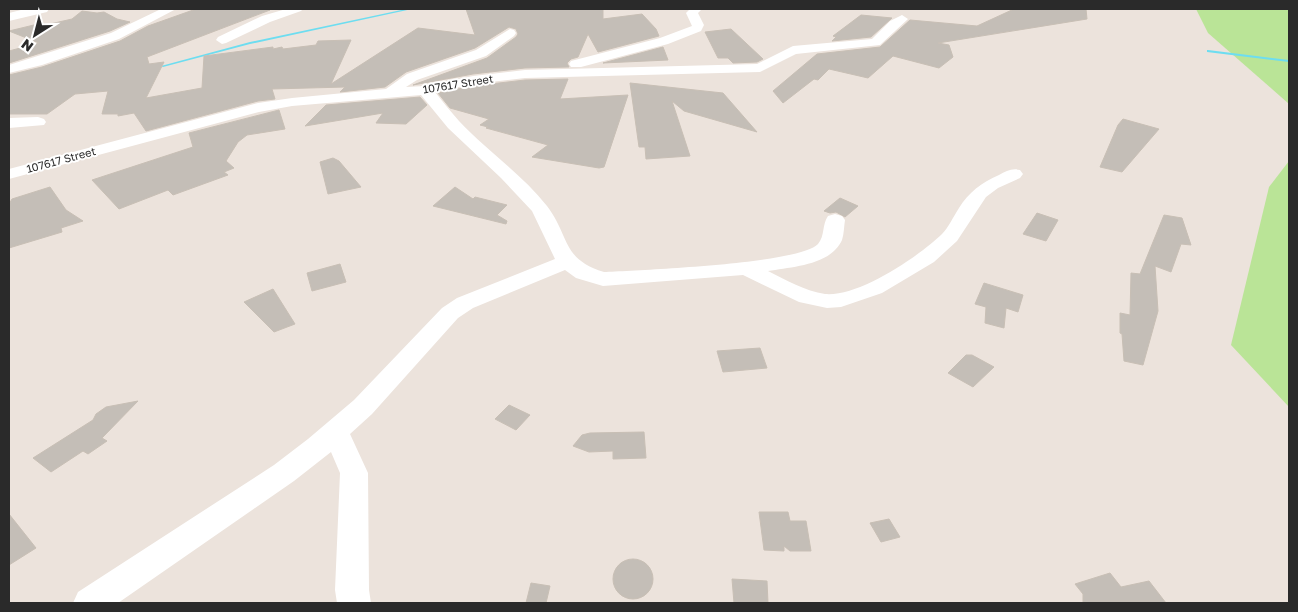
<svg xmlns="http://www.w3.org/2000/svg" width="1298" height="612" font-family="'Golos Text',sans-serif">
<style>
.green{fill:#bae497}
.lines{fill:none;stroke-linecap:round;stroke-linejoin:round}
.stream{fill:#6dddf0;fill-rule:evenodd}
.building{fill:#c4beb7;stroke:#c8bfb5}
.street{fill:#fff;fill-rule:evenodd}
.secondary{fill:#fff;fill-rule:evenodd}
.labels{text-anchor:middle;stroke-width:4;stroke-linejoin:round;paint-order:stroke}
.far-street-label{font-size:11px;fill:#2a2a2a;stroke:#fff}
</style>
<rect width="100%" height="100%" fill="#ece3dc"/>
<g class="green">
<path d="M1196 9H1289V104L1208 33Z"/>
<path d="M1289 161V407L1231 345 1269 187Z"/>
</g>
<g class="lines">
<g class="stream">
<path d="M406 9H412L250 44 163 67 161 66 250 42Z"/>
<path d="M1208 50 1289 60V62L1207 52V50Z"/>
</g>
</g>
<g class="building">
<path d="M196 9 270 10 147 57 149 64 164 62 146 98 202 88 204 56 273 47V49L282 47 283 49 316 45 318 41 351 40 331 84 418 28 475 35 466 9H603V19L642 14 656 29 659 36 598 52 588 34 578 57 571 59 567 63 569 67 525 68 473 74 413 85 487 58 516 37 518 34 516 29 509 27 475 48 406 72 385 87 340 92 345 87 272 89 275 99 258 101 146 131 134 113 118 116V114H102L108 91 75 94 47 114H9V75L42 67 120 41 148 26Z"/>
<path d="M1014 9H1086L1087 19 938 43 949 45 953 57 939 68 893 56 868 78 829 69 818 80 814 79 783 103 773 91 817 54 880 47 910 20 977 26Z"/>
<path d="M82 11 97 13 104 12 117 19 130 22 110 31 9 63V51L39 43 9 31 38 24H50L72 19Z"/>
<path d="M861 15 892 18 871 37 832 41 836 37 833 36Z"/>
<path d="M731 29 763 59 757 62 733 63 728 58H718L705 32Z"/>
<path d="M663 47 668 60 603 63Z"/>
<path d="M568 79 560 99 628 95 604 167 599 168 532 157 548 145 486 128 488 127 480 125 489 119 450 108 438 93 473 86 525 80Z"/>
<path d="M630 83 723 93 757 132 684 111 672 101 690 156 646 159 645 147H639Z"/>
<path d="M420 97 427 105 406 124 376 123 383 113 305 126 326 105Z"/>
<path d="M279 110 285 129 247 135 238 142 226 161 234 168 224 172 228 175 173 195 168 190 119 209 92 180 193 147 189 133Z"/>
<path d="M1123 119 1159 129 1122 172 1100 167 1118 125Z"/>
<path d="M333 158 339 161 361 187 328 194 320 162Z"/>
<path d="M50 187 66 210 83 221 61 228 62 232 9 248V204L12 199Z"/>
<path d="M455 187 473 199 475 197 507 205 497 215 507 221 506 224 433 206Z"/>
<path d="M840 198 858 206 845 217 836 212 830 213 824 211Z"/>
<path d="M1037 213 1058 220 1046 241 1023 234Z"/>
<path d="M1164 215 1182 218 1191 245 1181 244 1171 272 1155 266 1158 311 1143 365 1124 361 1122 334 1120 333V313L1130 315 1131 273 1140 274Z"/>
<path d="M340 264 346 282 312 291 307 273Z"/>
<path d="M984 283 1023 295 1018 312 1006 308 1004 328 985 323 986 307 975 304Z"/>
<path d="M273 289 295 324 274 332 244 302Z"/>
<path d="M760 348 767 368 723 372 717 351Z"/>
<path d="M966 355H972L994 367 973 387 948 373Z"/>
<path d="M138 401 102 438 107 441 88 454 83 451 51 472 33 458 93 420 96 414 106 407Z"/>
<path d="M509 405 530 415 516 430 495 419Z"/>
<path d="M644 432 646 458 613 459V451L589 452 573 446 582 435 590 433Z"/>
<path d="M759 512H788L790 521H806L811 551H790L784 546V551L764 550Z"/>
<path d="M9 514 36 548 9 565Z"/>
<path d="M889 519 900 537 881 542 870 523Z"/>
<circle cx="633" cy="579" r="20"/>
<path d="M1110 573 1121 587 1149 581 1166 603H1083V594L1075 584Z"/>
<path d="M732 579 767 581 768 603H734Z"/>
<path d="M531 583 550 586 546 603H526Z"/>
</g>
<g class="lines">
<g class="street">
<path d="M161 9H176L119 39 42 65 9 73V65L111 33Z"/>
<path d="M286 9H303L301 11 270 22 226 43 222 44 216 40 218 37 262 16Z"/>
<path d="M690 9H702L698 13 704 25 701 31 668 44 581 67H571L569 64 571 61 660 38 692 26 686 13Z"/>
<path d="M902 15 908 19 880 45 796 54 760 72 525 78 473 84 435 92C443 102 451 112 459 121 487 151 522 174 547 206 570 236 561 259 604 272 639 270 799 264 818 244 825 236 822 224 828 216L835 214 842 216 845 220C844 226 844 234 842 240 831 265 792 267 768 271 786 280 805 291 825 294 859 297 918 257 942 234 949 227 953 217 959 208 969 192 981 183 999 175 1006 171 1012 168 1020 170L1023 174 1020 178 998 188 986 197 957 241 934 262 882 293 841 307 827 308 799 302 743 275 603 286 576 278 565 270 473 308 458 318 372 414 350 434 368 473 369 590 371 603H337L335 590 340 473 331 452 294 481 118 603H73L78 592 274 465 308 439 354 400 442 308 457 298 555 259 532 211 501 178 448 128 421 95 292 106 259 112 9 179V169L258 103 292 98 386 89 407 74 476 50 510 29 514 30 516 33 514 36 486 56 417 80 406 87 425 86 473 76 525 70 757 64 793 46 872 39 890 21Z"/>
<path d="M38 117 44 119 46 122 44 125 9 128V118Z"/>
</g>
<path class="secondary" d="M25 9H49L47 12 9 21V13Z"/>
</g>
<g class="labels">
<g class="far-street-label">
<text transform="translate(458 84) rotate(-9)" y="4">107617 Street</text>
<text transform="translate(61 160) rotate(-15)" y="4">107617 Street</text>
</g>
</g>
<rect width="1298" height="612" fill="none" stroke="#2a2a2a" stroke-width="20"/>
<g transform="translate(35 35) rotate(216)" stroke="#ffffff" stroke-width="4" paint-order="stroke">
<path d="M0-4L9 19L0 12L-9 19Z" fill="#2a2a2a"/>
<text y="-8" font-size="14" font-weight="bold" text-anchor="middle" fill="#2a2a2a">N</text>
</g>
</svg>
